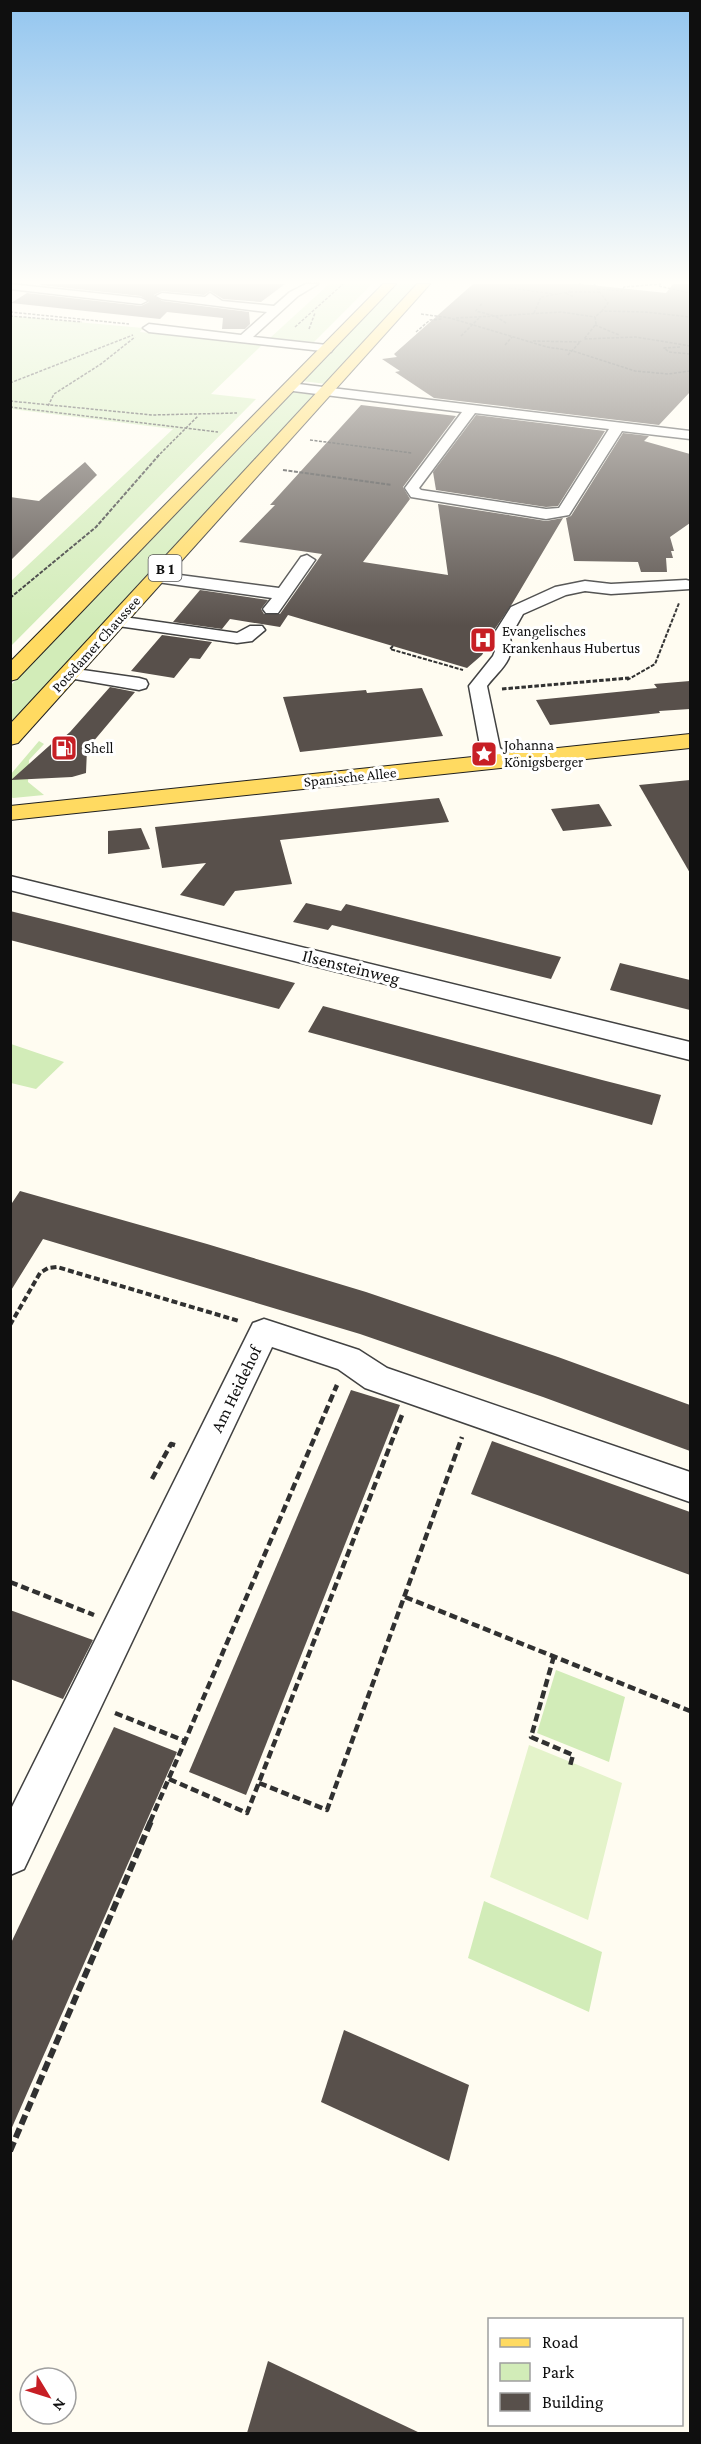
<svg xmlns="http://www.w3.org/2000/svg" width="701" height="2444" font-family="'Crimson Pro',serif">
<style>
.green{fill:#d2ecb8}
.pitch{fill:#e4f3ca}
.building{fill:#58504b}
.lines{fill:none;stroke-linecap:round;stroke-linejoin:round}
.minor-casing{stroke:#424242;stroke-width:3}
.major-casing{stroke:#202020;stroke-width:2}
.path-far5{stroke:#313131;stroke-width:1.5;stroke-dasharray:3 1.5;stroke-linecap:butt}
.path-far4{stroke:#313131;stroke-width:2;stroke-dasharray:4 1.5;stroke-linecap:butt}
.path-far3{stroke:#313131;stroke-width:3;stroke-dasharray:4.5 2;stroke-linecap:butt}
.path-far2{stroke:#313131;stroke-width:4;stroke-dasharray:6 3;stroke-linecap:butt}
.path-far1{stroke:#313131;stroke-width:4.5;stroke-dasharray:8 4;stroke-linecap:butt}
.path{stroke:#313131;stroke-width:6;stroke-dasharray:10 4.5;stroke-linecap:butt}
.minor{fill:#fff;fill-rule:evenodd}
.major{fill:#ffda61;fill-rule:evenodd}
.labels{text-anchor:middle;stroke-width:6;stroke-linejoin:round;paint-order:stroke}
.far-poi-label{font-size:15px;fill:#0f0f0f;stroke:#fff;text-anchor:start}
.far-street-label{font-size:15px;fill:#0f0f0f;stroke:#fff}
.shield{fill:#fff;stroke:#575757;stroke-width:1.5}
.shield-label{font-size:16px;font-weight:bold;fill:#0f0f0f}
.street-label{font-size:18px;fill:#0f0f0f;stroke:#fff}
</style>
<rect width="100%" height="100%" fill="#fffcf1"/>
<g class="green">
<path d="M329 284H372L314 342 270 338Z"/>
<path d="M396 284H419L326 384 302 381Z"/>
<path d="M11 316 143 328 140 332 263 344 211 394 256 399 11 646V581L173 429 11 409Z"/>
<path d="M291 392 316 395 11 729V685Z"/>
<path d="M39 741 44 744 29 760 28 782 44 795 13 798 11 797V774Z"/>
<path d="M11 1044 64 1062 36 1089 11 1083Z"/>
<path d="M556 1670 625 1697 609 1762 537 1733Z"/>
<path d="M484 1901 602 1952 589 2012 468 1958Z"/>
</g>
<path class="pitch" d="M529 1745 622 1783 588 1920 490 1877Z"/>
<g class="building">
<path d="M42 284H285L261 302 223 299 210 291 204 295 162 291 154 295 162 301 249 312 250 324 245 329H222L223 318 167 312 160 319 11 303 27 293 141 306 149 302 141 296 40 285Z"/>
<path d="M473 284H582L666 293 673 284H690V392L659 425 434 398 395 372 400 371 382 359 397 357 394 354Z"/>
<path d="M361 405 456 416 403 487 410 499 363 562 448 575 438 504 546 521 563 518 512 604 490 636V641L482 655 467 668 288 615 280 627 230 619 222 629 173 622 200 590 268 600 261 609 264 614H280L322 554 239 542 275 505H270Z"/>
<path d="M476 415 605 431 558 506 546 507 436 490 433 472Z"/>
<path d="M623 433 649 436 644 441 690 454V523L670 537 674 551H671L673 558H666L667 572H641L638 562 574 561 566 518 571 516Z"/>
<path d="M85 462 97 475 10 561V497L39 501Z"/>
<path d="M162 635 212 642 200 659 190 658 174 678 131 671Z"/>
<path d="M690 681V709L659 711 660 713 550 725 536 700 657 688 654 684Z"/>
<path d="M110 687 135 692 87 749 86 773 72 777 11 780 58 738H63L70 732Z"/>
<path d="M422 688 443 736 300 752 283 697 366 690 367 693Z"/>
<path d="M690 780V873L639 785Z"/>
<path d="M439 798 449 822 280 840 292 884 235 891 224 906 180 895 206 863 162 868 155 827Z"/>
<path d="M599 804 612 826 563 831 551 809Z"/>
<path d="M141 828 150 849 108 854V831Z"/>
<path d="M306 903 341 911 346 904 561 957 551 979 332 925 328 930 293 922Z"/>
<path d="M10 911 63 924 295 983 279 1009 10 940Z"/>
<path d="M620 963 690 980V1010L610 990Z"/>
<path d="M323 1006 602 1080 661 1095 652 1125 308 1032Z"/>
<path d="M20 1191 207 1244 366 1292 558 1357 690 1405V1451L543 1397 360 1334 43 1239 10 1292V1206Z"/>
<path d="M351 1390 400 1405 246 1795 189 1772Z"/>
<path d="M492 1441 690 1512V1575L471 1494Z"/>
<path d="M10 1610 93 1640 63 1699 10 1679Z"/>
<path d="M114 1727 177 1752 10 2132V1945Z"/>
<path d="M344 2030 469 2085 449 2161 321 2102Z"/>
<path d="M268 2361 420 2433H247Z"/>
</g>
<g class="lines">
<defs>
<g id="minor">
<path d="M10 284 141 298 147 301 141 304 10 289Z"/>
<path d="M306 284H318L298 296 253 337 327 345 333 349 331 352 149 332 143 328 149 324 241 335 267 312 162 299 156 296 162 293 205 297 210 293 222 301 274 306 290 292Z"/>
<path d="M290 383 690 431V439L622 431 569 515 546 519 411 497 405 488 462 412 285 390 284 387ZM475 413 609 429 559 508 546 509 421 490 419 488Z"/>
<path d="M307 555 315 560 278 613H266L263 609 272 598 157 582 149 577 157 572 279 588 301 557Z"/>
<path d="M686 580 690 581V589L611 594 585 591 566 595 523 614 510 637C515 661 501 668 487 686L500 748 516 761 513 765 506 767 499 765 481 751 469 686 493 656 495 651 492 637 511 607 555 587 585 581 611 584Z"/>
<path d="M117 616 237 633 250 626H262L265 630 252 641 237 643 111 625 108 621 111 617Z"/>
<path d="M69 668 139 678 146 680 148 684 146 688 139 690 63 677 60 673 63 669Z"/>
<path d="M10 876 690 1042V1060L10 890Z"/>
<path d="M264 1319 359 1350 387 1368 690 1472V1502L365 1388 338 1369 272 1347 24 1869 10 1875V1811L253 1323Z"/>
</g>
<g id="major">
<path d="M383 284H396L17 679 10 681V662Z"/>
<path d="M417 284H430L18 743 10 745V724Z"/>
<path d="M690 734V748L10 820V806Z"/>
</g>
</defs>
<use href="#minor" class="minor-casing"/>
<use href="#major" class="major-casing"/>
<g class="path-far5">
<path d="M594 284 608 303 602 311 645 312 690 317"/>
<path d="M659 286 690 293"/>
<path d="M509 288 554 294"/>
<path d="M598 289 622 291 624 287 662 284"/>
<path d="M570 292H599"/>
<path d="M566 293 574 297"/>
<path d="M480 306 482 303"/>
<path d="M602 311 595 317 596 324 584 339 636 337 690 346"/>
<path d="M10 312 129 324"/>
<path d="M534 313 541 297 569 292 574 285 581 284"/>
<path d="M421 314 450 318 547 347 573 351 635 371 668 374 690 371"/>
<path d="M10 316 82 322"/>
<path d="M456 318 495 316 476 311 477 309"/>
<path d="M506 323 495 316 561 312 595 317"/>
<path d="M595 325 619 335"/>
<path d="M295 327 343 284"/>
<path d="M309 329 315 313"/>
<path d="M416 332 430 320 442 319"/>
<path d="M461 336 479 318"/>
<path d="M533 341 580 342"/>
<path d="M505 345 512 337"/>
<path d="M680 347 664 348 669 352 690 354"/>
<path d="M568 355 581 341"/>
<path d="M10 383 133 335"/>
<path d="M10 401 152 415 237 413"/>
<path d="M48 406 54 394 101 364 135 337"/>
<path d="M10 407 218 432"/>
<path d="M310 440 412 453"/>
<path d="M157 457 198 416"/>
</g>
<g class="path-far4">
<path d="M283 470 392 485"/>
<path d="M10 598 96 527 159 455"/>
<path d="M393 646 390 649 463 670"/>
<path d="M627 680 655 664 679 603"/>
</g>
<path class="path-far3" d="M502 689 629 678"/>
<path class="path-far2" d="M10 1325 40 1273 48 1268 57 1267 239 1321"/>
<g class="path-far1">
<path d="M152 1479 171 1444 178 1446"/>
<path d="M10 1582 94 1615"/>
<path d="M405 1597 690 1711"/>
<path d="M554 1656 531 1737 573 1755 570 1766"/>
<path d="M115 1713 185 1741 337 1385"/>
<path d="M169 1779 247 1813 402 1415"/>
<path d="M259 1783 327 1810 462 1437"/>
<path d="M150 1822 185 1741"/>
</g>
<path class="path" d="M10 2151 151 1821"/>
<use href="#minor" class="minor"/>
<use href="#major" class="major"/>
</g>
<linearGradient id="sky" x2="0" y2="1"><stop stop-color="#92c5ef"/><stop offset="0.45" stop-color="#fffef9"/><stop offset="1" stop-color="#fffef9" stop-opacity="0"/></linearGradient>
<rect width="701" height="626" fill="url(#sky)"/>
<defs>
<symbol id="hospital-square" viewBox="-11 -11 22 22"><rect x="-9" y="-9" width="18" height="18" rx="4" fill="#c71f25" stroke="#fff"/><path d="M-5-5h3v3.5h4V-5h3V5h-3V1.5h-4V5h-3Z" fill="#fff"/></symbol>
<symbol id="fuel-square" viewBox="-11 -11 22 22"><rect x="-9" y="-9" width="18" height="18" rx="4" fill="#c71f25" stroke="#fff"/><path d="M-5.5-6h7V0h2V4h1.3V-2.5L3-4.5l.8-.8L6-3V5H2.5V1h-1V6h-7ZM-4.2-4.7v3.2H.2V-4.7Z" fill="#fff"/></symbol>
<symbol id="sight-square" viewBox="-11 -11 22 22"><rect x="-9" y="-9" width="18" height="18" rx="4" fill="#c71f25" stroke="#fff"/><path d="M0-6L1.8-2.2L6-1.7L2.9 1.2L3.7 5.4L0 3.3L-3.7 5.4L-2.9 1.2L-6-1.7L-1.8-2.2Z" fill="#fff"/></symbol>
</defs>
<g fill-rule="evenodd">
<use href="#hospital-square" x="468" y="625" width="30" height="30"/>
<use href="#fuel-square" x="49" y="733" width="30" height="30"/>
<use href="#sight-square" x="469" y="739" width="30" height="30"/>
</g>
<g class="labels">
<g class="far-poi-label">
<text x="502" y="636">Evangelisches<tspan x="502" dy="17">Krankenhaus Hubertus</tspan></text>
<text x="504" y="750">Johanna<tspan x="504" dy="17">Königsberger</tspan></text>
<text x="84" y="753">Shell</text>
</g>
<g class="far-street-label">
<text transform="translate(96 644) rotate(-48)" y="5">Potsdamer Chaussee</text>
<text transform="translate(350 777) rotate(-6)" y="5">Spanische Allee</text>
</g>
<rect class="shield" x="148.5" y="555" width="33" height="26" rx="4.5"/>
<g class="shield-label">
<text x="165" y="574">B 1</text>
</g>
<g class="street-label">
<text transform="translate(351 967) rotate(14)" y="6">Ilsensteinweg</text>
<text transform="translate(236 1389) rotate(-64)" y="6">Am Heidehof</text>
</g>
</g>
<rect width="701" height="2444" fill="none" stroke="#0f0f0f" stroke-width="24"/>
<rect x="488" y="2318" width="195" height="108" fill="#ffffff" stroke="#9f9f9f" stroke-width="1.5"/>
<rect x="500" y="2338" width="30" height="9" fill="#ffda61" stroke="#9f9f9f" stroke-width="1.5"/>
<text x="542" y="2348" font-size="18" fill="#0f0f0f">Road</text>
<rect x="500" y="2363" width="30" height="18" fill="#d2ecb8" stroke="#9f9f9f" stroke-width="1.5"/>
<text x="542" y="2378" font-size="18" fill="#0f0f0f">Park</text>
<rect x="500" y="2393" width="30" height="18" fill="#58504b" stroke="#9f9f9f" stroke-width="1.5"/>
<text x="542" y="2408" font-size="18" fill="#0f0f0f">Building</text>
<g transform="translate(48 2396) rotate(128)"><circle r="28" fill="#ffffff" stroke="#9f9f9f" stroke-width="1.5"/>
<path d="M0-4.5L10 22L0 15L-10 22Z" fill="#c71f25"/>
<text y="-9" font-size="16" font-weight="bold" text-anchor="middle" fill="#0f0f0f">N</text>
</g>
</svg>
